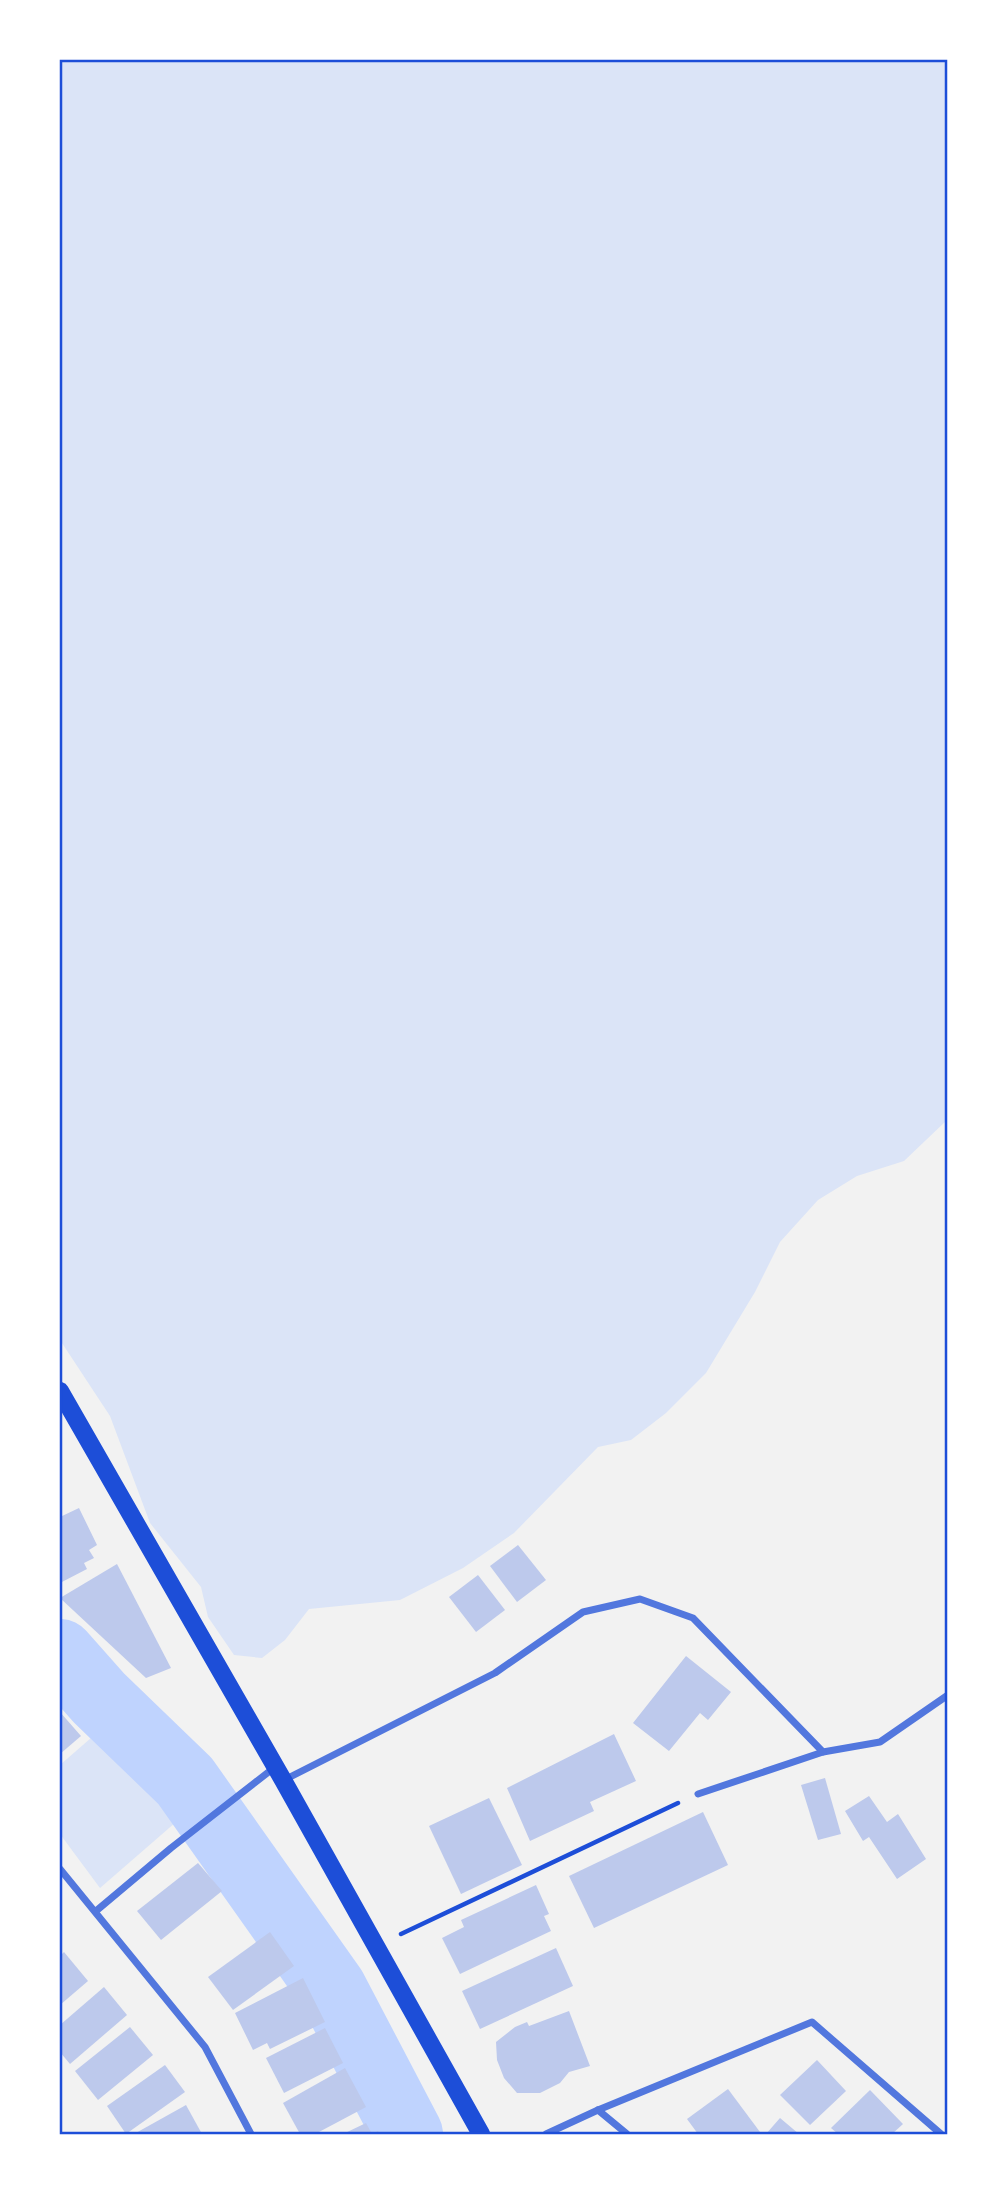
<svg xmlns="http://www.w3.org/2000/svg" width="1007" height="2194" font-family="Jost,sans-serif">
<style>
.green{fill:#dbe4f7}
.lines{fill:none;stroke-linecap:round;stroke-linejoin:round}
.river{stroke:#bfd3fe;stroke-width:70}
.building{fill:#bdc9ec}
.path{stroke:#1d4ed8;stroke-width:4.5}
.minor{stroke:#5277de;stroke-width:7}
.primary{stroke:#1d4ed8;stroke-width:18}
.neatline{fill:none;stroke:#1d4ed8;stroke-width:2.5}
</style>
<rect width="100%" height="100%" fill="#f2f2f2"/>
<g class="green">
<path d="M60 60H947V1120L904 1161 857 1176 818 1200 780 1242 755 1292 706 1373 666 1413 631 1440 598 1447 514 1533 463 1568 400 1600 309 1609 285 1640 262 1658 234 1655 208 1617 201 1587 150 1523 110 1416 60 1340Z"/>
<path d="M91 1738 146 1788 176 1822 100 1888 60 1834V1765Z"/>
</g>
<g class="lines">
<path class="river" d="M60 1654 99 1698 185 1781 332 1989 408 2134"/>
</g>
<g class="building">
<path d="M79 1508 97 1545 89 1550 94 1558 84 1563 87 1569 60 1583V1517Z"/>
<path d="M518 1545 546 1580 517 1602 490 1566Z"/>
<path d="M117 1564 171 1668 146 1678 60 1598Z"/>
<path d="M478 1575 505 1610 476 1632 449 1597Z"/>
<path d="M686 1656 731 1692 708 1720 700 1713 669 1751 633 1723Z"/>
<path d="M60 1712 81 1736 60 1754Z"/>
<path d="M614 1734 636 1781 590 1802 594 1811 530 1841 507 1788Z"/>
<path d="M825 1778 841 1834 818 1840 801 1785Z"/>
<path d="M869 1796 887 1822 898 1814 926 1859 897 1879 869 1837 863 1841 845 1811Z"/>
<path d="M489 1798 522 1865 461 1894 429 1826Z"/>
<path d="M703 1812 728 1865 594 1928 569 1876Z"/>
<path d="M198 1863 222 1891 161 1940 137 1911Z"/>
<path d="M536 1885 549 1914 544 1916 551 1931 460 1974 442 1938 464 1927 461 1920Z"/>
<path d="M270 1932 294 1966 233 2010 208 1977Z"/>
<path d="M556 1948 573 1986 480 2029 462 1991Z"/>
<path d="M64 1952 88 1981 60 2005V1956Z"/>
<path d="M303 1978 325 2022 270 2049 267 2043 253 2050 235 2013Z"/>
<path d="M104 1987 127 2015 70 2064 60 2052V2025Z"/>
<path d="M569 2011 590 2066 569 2072 560 2083 540 2093H517L504 2078 497 2060 496 2042 515 2027 527 2022 529 2026Z"/>
<path d="M130 2027 153 2055 98 2100 75 2071Z"/>
<path d="M325 2028 343 2063 284 2093 266 2058Z"/>
<path d="M817 2060 846 2091 810 2125 780 2095Z"/>
<path d="M165 2065 185 2092 126 2134 107 2106Z"/>
<path d="M345 2068 366 2107 319 2132 300 2134 283 2103Z"/>
<path d="M728 2089 760 2132 756 2134H698L687 2119Z"/>
<path d="M870 2090 903 2124 892 2134H838L831 2128Z"/>
<path d="M186 2105 202 2134H134Z"/>
<path d="M780 2118 799 2134H766Z"/>
<path d="M366 2123 372 2134 378 2131 380 2134H343Z"/>
</g>
<g class="lines">
<path class="path" d="M401 1934 678 1803"/>
<g class="minor">
<path d="M284 1780 495 1673 583 1612 640 1599 693 1618 823 1752 880 1742 948 1695"/>
<path d="M698 1794 823 1752"/>
<path d="M60 1869 205 2047 251 2134"/>
<path d="M96 1911 171 1848 275 1767"/>
<path d="M598 2110 627 2134"/>
<path d="M546 2134 598 2110 812 2022 941 2134"/>
</g>
<path class="primary" d="M60 1391 283 1780 481 2134"/>
</g>
<rect width="1007" height="2194" fill="none" stroke="#ffffff" stroke-width="122"/>
<rect x="61" y="61" width="885" height="2072" class="neatline"/>
</svg>
